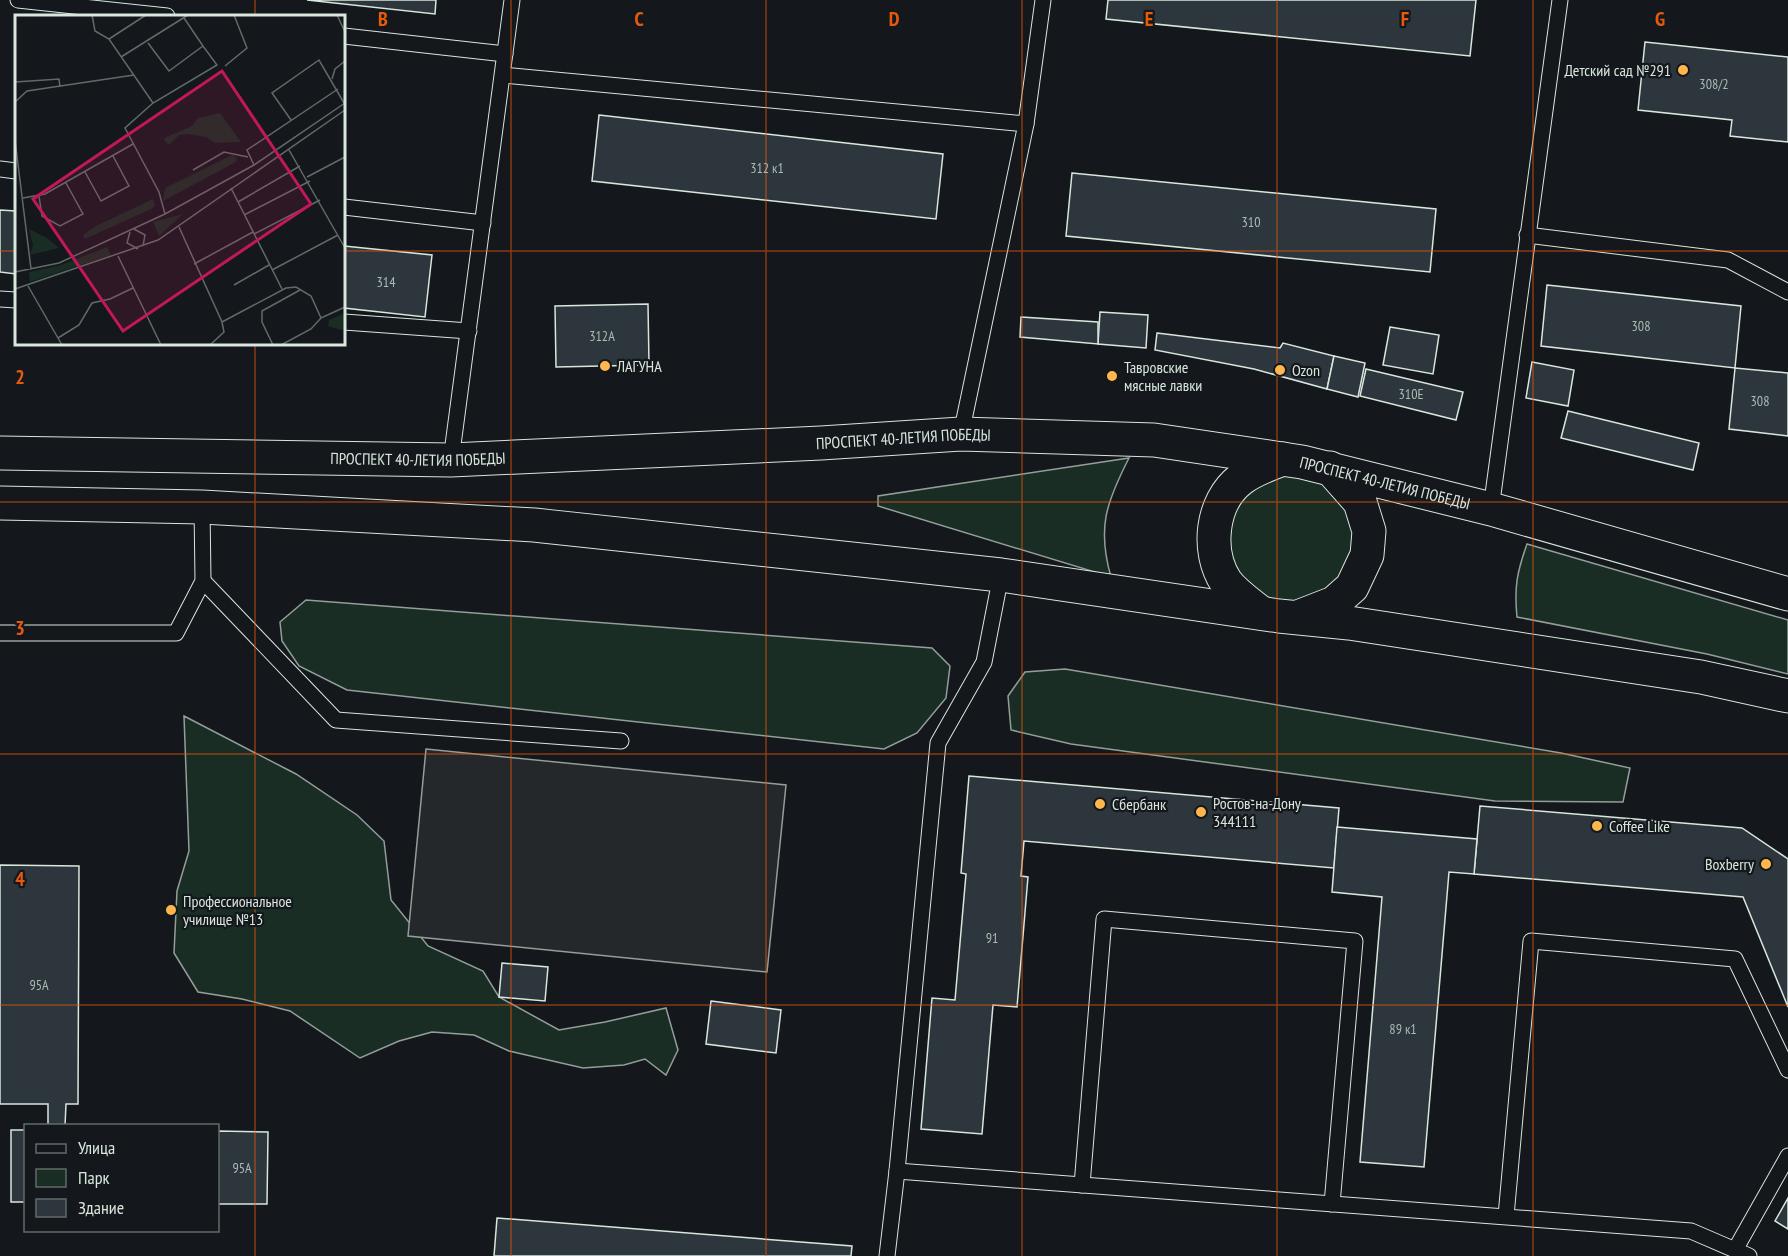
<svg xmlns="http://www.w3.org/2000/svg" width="1788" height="1256" font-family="'PT Sans Narrow',sans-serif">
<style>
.green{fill:#1a2d24;stroke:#939e99;stroke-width:1.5}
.parking{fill:#24282b;stroke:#939e99;stroke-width:1.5}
.building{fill:#2c363c;stroke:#d8e6dc;stroke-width:1.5}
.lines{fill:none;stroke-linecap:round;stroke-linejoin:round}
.lane-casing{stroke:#d8e6dc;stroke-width:17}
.secondary-casing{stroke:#d8e6dc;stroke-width:35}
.lane{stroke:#14181c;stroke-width:15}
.secondary{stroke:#14181c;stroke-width:33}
.grid{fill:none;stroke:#e8590c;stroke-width:1.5;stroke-opacity:0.55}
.poi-dot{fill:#ffb74d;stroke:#14181c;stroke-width:2}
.labels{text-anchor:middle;stroke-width:4.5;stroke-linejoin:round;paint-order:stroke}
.number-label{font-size:14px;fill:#adbab4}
.poi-label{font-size:16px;fill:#d8e6dc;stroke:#14181c;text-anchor:start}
.street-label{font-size:16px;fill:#d8e6dc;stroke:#14181c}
.inset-road{fill:none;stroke:#626a69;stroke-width:1.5}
.view{fill:#c2185b;fill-opacity:0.15;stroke:#c2185b;stroke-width:3}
.inset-edge{fill:none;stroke:#d8e6dc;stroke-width:3}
.grid-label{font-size:20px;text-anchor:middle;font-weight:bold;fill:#e8590c;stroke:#14181c;stroke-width:4.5;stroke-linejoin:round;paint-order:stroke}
</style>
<rect width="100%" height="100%" fill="#14181c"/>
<g class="green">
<path d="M1129 458C1106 503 1097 528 1111 577L878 506V496Z"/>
<path d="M1271 474 1318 477 1354 514 1351 566 1333 588 1294 602 1270 599 1245 582 1229 557 1232 510 1247 489Z"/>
<path d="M1527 544 1788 620V674L1707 654 1517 617C1514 587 1517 572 1527 544Z"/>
<path d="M306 600 932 648 950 666 946 698 917 733 884 749 347 690 299 666 282 641 280 622Z"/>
<path d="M1065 669 1561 753 1630 768 1623 802 1495 801 1071 744 1011 730 1008 696 1025 672Z"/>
<path d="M184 716 296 774 357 815 384 841 391 900 428 946 483 971 499 997 559 1030 605 1022 666 1008 678 1050 666 1075 645 1059 624 1065 583 1068 509 1051 474 1035 432 1032 399 1041 360 1058 290 1011 242 999 198 992 174 953 177 891 189 851Z"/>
</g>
<path class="parking" d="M426 749 786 785 767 972 408 936Z"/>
<g class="building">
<path d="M307 0H436L435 14Z"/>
<path d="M1108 0H1476L1470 56 1106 19Z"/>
<path d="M1645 42 1788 57V142L1730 136 1732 120 1638 110Z"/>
<path d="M599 115 943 154 936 219 592 181Z"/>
<path d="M1072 173 1436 209 1430 272 1066 236Z"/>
<path d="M0 210 16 211V274L0 272Z"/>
<path d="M344 246 432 255 425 317 344 308Z"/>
<path d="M1547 285 1741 306 1735 368 1541 346Z"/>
<path d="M648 304 649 365 556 367 555 306Z"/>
<path d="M1100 312 1148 315 1146 348 1098 344Z"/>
<path d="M1021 317 1098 322V344L1020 337Z"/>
<path d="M1390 327 1439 335 1433 374 1383 365Z"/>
<path d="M1157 333 1280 348 1283 343 1334 356 1327 389 1254 369 1155 350Z"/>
<path d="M1334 356 1365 363 1358 397 1327 389Z"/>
<path d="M1532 362 1574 370 1568 406 1526 398Z"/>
<path d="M1735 368 1788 373V436L1729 429Z"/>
<path d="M1366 369 1463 392 1456 420 1360 396Z"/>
<path d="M1568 411 1699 443 1693 470 1561 438Z"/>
<path d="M969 776 1339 808 1334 868 1024 841 1021 876 1028 877 1017 1007 993 1005 982 1134 921 1129 932 998 955 1000 966 874 961 873Z"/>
<path d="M1480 806 1742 828 1788 859V1007L1743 897 1474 874Z"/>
<path d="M1337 827 1477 839 1474 874 1449 872 1424 1167 1360 1162 1382 897 1332 892Z"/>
<path d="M0 865 79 866 78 1104H66L65 1126H48V1104H0Z"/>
<path d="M502 963 548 967 545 1001 499 997Z"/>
<path d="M711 1001 781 1010 776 1053 706 1044Z"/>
<rect x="11" y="1130" width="15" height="72"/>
<path d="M218 1131 268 1132 267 1204H218Z"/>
<path d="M1788 1198V1229L1775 1221Z"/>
<path d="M497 1218 852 1246 851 1256H494Z"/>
</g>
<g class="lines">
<defs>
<g id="lane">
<path d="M18 0 167 16"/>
<path d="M344 36 505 54"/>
<path d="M503 75 1026 124"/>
<path d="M0 169 16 171"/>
<path d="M344 207 483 223"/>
<path d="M1527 235 1728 260 1788 292"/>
<path d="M0 299 16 300"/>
<path d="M344 322 469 331"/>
<path d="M961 434 1026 124 1043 0"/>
<path d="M451 460 512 0"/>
<path d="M1491 509 1560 0"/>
<path d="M203 581 336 720 621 741"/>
<path d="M0 633H176L203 581 202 507"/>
<path d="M897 1171 1691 1231 1749 1256"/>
<path d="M1082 1185 1104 919 1355 941 1332 1204"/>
<path d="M1506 1216 1531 941 1735 959 1788 1070"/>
<path d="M1735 1250 1788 1156"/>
<path d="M887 1256 897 1171 938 743 984 662 1001 575"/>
</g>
<g id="secondary">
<path id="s1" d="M0 453 451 460 821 443 961 434 1154 440 1302 462 1491 509 1788 594"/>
<path d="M0 503 202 507 534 525 1001 575 1279 616 1349 623 1701 677 1788 696"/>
<path d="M1261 613C1250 604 1235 594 1226 582 1206 551 1211 502 1241 479 1253 470 1269 464 1283 459"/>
<path d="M1298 617 1334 603 1352 587 1367 555 1369 531 1360 502 1330 468"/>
</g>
</defs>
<use href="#lane" class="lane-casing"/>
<use href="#secondary" class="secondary-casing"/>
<use href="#lane" class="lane"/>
<use href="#secondary" class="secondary"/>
</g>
<path class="grid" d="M255 0V16M511 0V1256M766 0V1256M1022 0V1256M1277 0V1256M1533 0V1256M0 251H16M344 251H1788M255 344V1256M0 502H1788M0 754H1788M0 1005H1788"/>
<g class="poi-dot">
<circle cx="1683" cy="70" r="6"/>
<circle cx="605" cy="366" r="6"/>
<circle cx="1280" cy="370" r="6"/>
<circle cx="1112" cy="376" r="6"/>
<circle cx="1100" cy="804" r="6"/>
<circle cx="1201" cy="812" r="6"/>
<circle cx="1597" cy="826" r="6"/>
<circle cx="1766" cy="864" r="6"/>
<circle cx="171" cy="910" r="6"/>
</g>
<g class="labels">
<g class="number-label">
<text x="1714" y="89">308/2</text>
<text x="767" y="173">312 к1</text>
<text x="1251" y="227">310</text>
<text x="386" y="287">314</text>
<text x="1641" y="331">308</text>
<text x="602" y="341">312А</text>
<text x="1411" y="399">310Е</text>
<text x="1760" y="406">308</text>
<text x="992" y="943">91</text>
<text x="39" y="990">95А</text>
<text x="1403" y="1034">89 к1</text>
<text x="242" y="1173">95А</text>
</g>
<g class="poi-label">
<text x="1671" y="76" text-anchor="end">Детский сад №291</text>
<text x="617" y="372">ЛАГУНА</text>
<text x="1124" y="373">Тавровские<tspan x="1124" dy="18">мясные лавки</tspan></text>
<text x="1292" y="376">Ozon</text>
<text x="1213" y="809">Ростов-на-Дону<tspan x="1213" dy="18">344111</tspan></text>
<text x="1112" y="810">Сбербанк</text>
<text x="1609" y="832">Coffee Like</text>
<text x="1754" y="870" text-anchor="end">Boxberry</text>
<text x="183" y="907">Профессиональное<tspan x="183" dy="18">училище №13</tspan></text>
</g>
<g class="street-label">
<text dy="6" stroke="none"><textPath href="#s1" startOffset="904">ПРОСПЕКТ 40-ЛЕТИЯ ПОБЕДЫ</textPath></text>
<text dy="6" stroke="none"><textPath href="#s1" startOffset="418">ПРОСПЕКТ 40-ЛЕТИЯ ПОБЕДЫ</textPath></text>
<text dy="6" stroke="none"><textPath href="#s1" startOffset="1390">ПРОСПЕКТ 40-ЛЕТИЯ ПОБЕДЫ</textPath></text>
</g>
</g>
<g transform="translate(15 15)">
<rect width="330" height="330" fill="#14181c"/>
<path d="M205 98 226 127 200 128 191 122 173 119 164 120 154 130 150 126 149 123 177 111 183 103ZM217 140 222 143 221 147 148 186 150 173ZM138 184 140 191 136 194 70 224 68 220 81 211ZM168 199 144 221 138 207ZM14 214 32 223 44 233 15 240 18 230ZM92 232 96 240 15 267 14 257 46 250ZM330 298V316L313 311 314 305Z" fill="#1a2d24"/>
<path class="inset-road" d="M77 0 80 16 94 24 138 88M322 0 330 17M169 3 188 31M94 24 131 0M133 28 154 56 188 31 202 50 138 88 110 113 144 177 150 199M106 42 173 0M210 51 232 33 219 0M317 64 320 54 330 46M0 67 44 64 45 72M0 87 12 76 119 60M276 105 257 78 304 45 329 88M0 125 16 254M274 135 330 233M239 150 232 135 323 74M178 155 209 137 233 142M70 157 86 186 114 171 98 141M292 162 330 142M216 173 267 274M24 181 27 201 45 211 68 199 51 168M8 183 30 179 118 129M223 187 285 151M229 200 295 166M164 212 207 307 209 317 195 330M119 214 130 220 128 231M115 217 112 228 123 234M239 219 305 185M103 241 146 330M179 249 238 217M257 255 323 220M0 257 44 248 150 199 239 150 330 88M219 270 254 250M13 271 47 330M0 274 143 225 330 95M207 307 271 273 281 272 296 281 306 303 330 292M43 323 64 310 77 288 95 284 118 273M258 330 247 307V296L285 275M266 330 296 314 306 303"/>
<path class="view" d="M207 56 296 189 108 316 18 184Z"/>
<rect width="330" height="330" class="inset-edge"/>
</g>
<g class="grid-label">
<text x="383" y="26">B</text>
<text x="639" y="26">C</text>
<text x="894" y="26">D</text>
<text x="1149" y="26">E</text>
<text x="1405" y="26">F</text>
<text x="1660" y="26">G</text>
<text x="20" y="384">2</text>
<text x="20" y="635">3</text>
<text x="20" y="886">4</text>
</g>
<rect x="24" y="1124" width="195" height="108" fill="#14181c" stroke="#626a69" stroke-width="1.5"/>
<rect x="36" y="1144" width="30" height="9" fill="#14181c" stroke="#626a69" stroke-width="1.5"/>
<text x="78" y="1154" font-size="18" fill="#d8e6dc">Улица</text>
<rect x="36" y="1169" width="30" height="18" fill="#1a2d24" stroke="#626a69" stroke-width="1.5"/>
<text x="78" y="1184" font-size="18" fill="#d8e6dc">Парк</text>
<rect x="36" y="1199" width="30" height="18" fill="#2c363c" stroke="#626a69" stroke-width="1.5"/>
<text x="78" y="1214" font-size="18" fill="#d8e6dc">Здание</text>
</svg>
